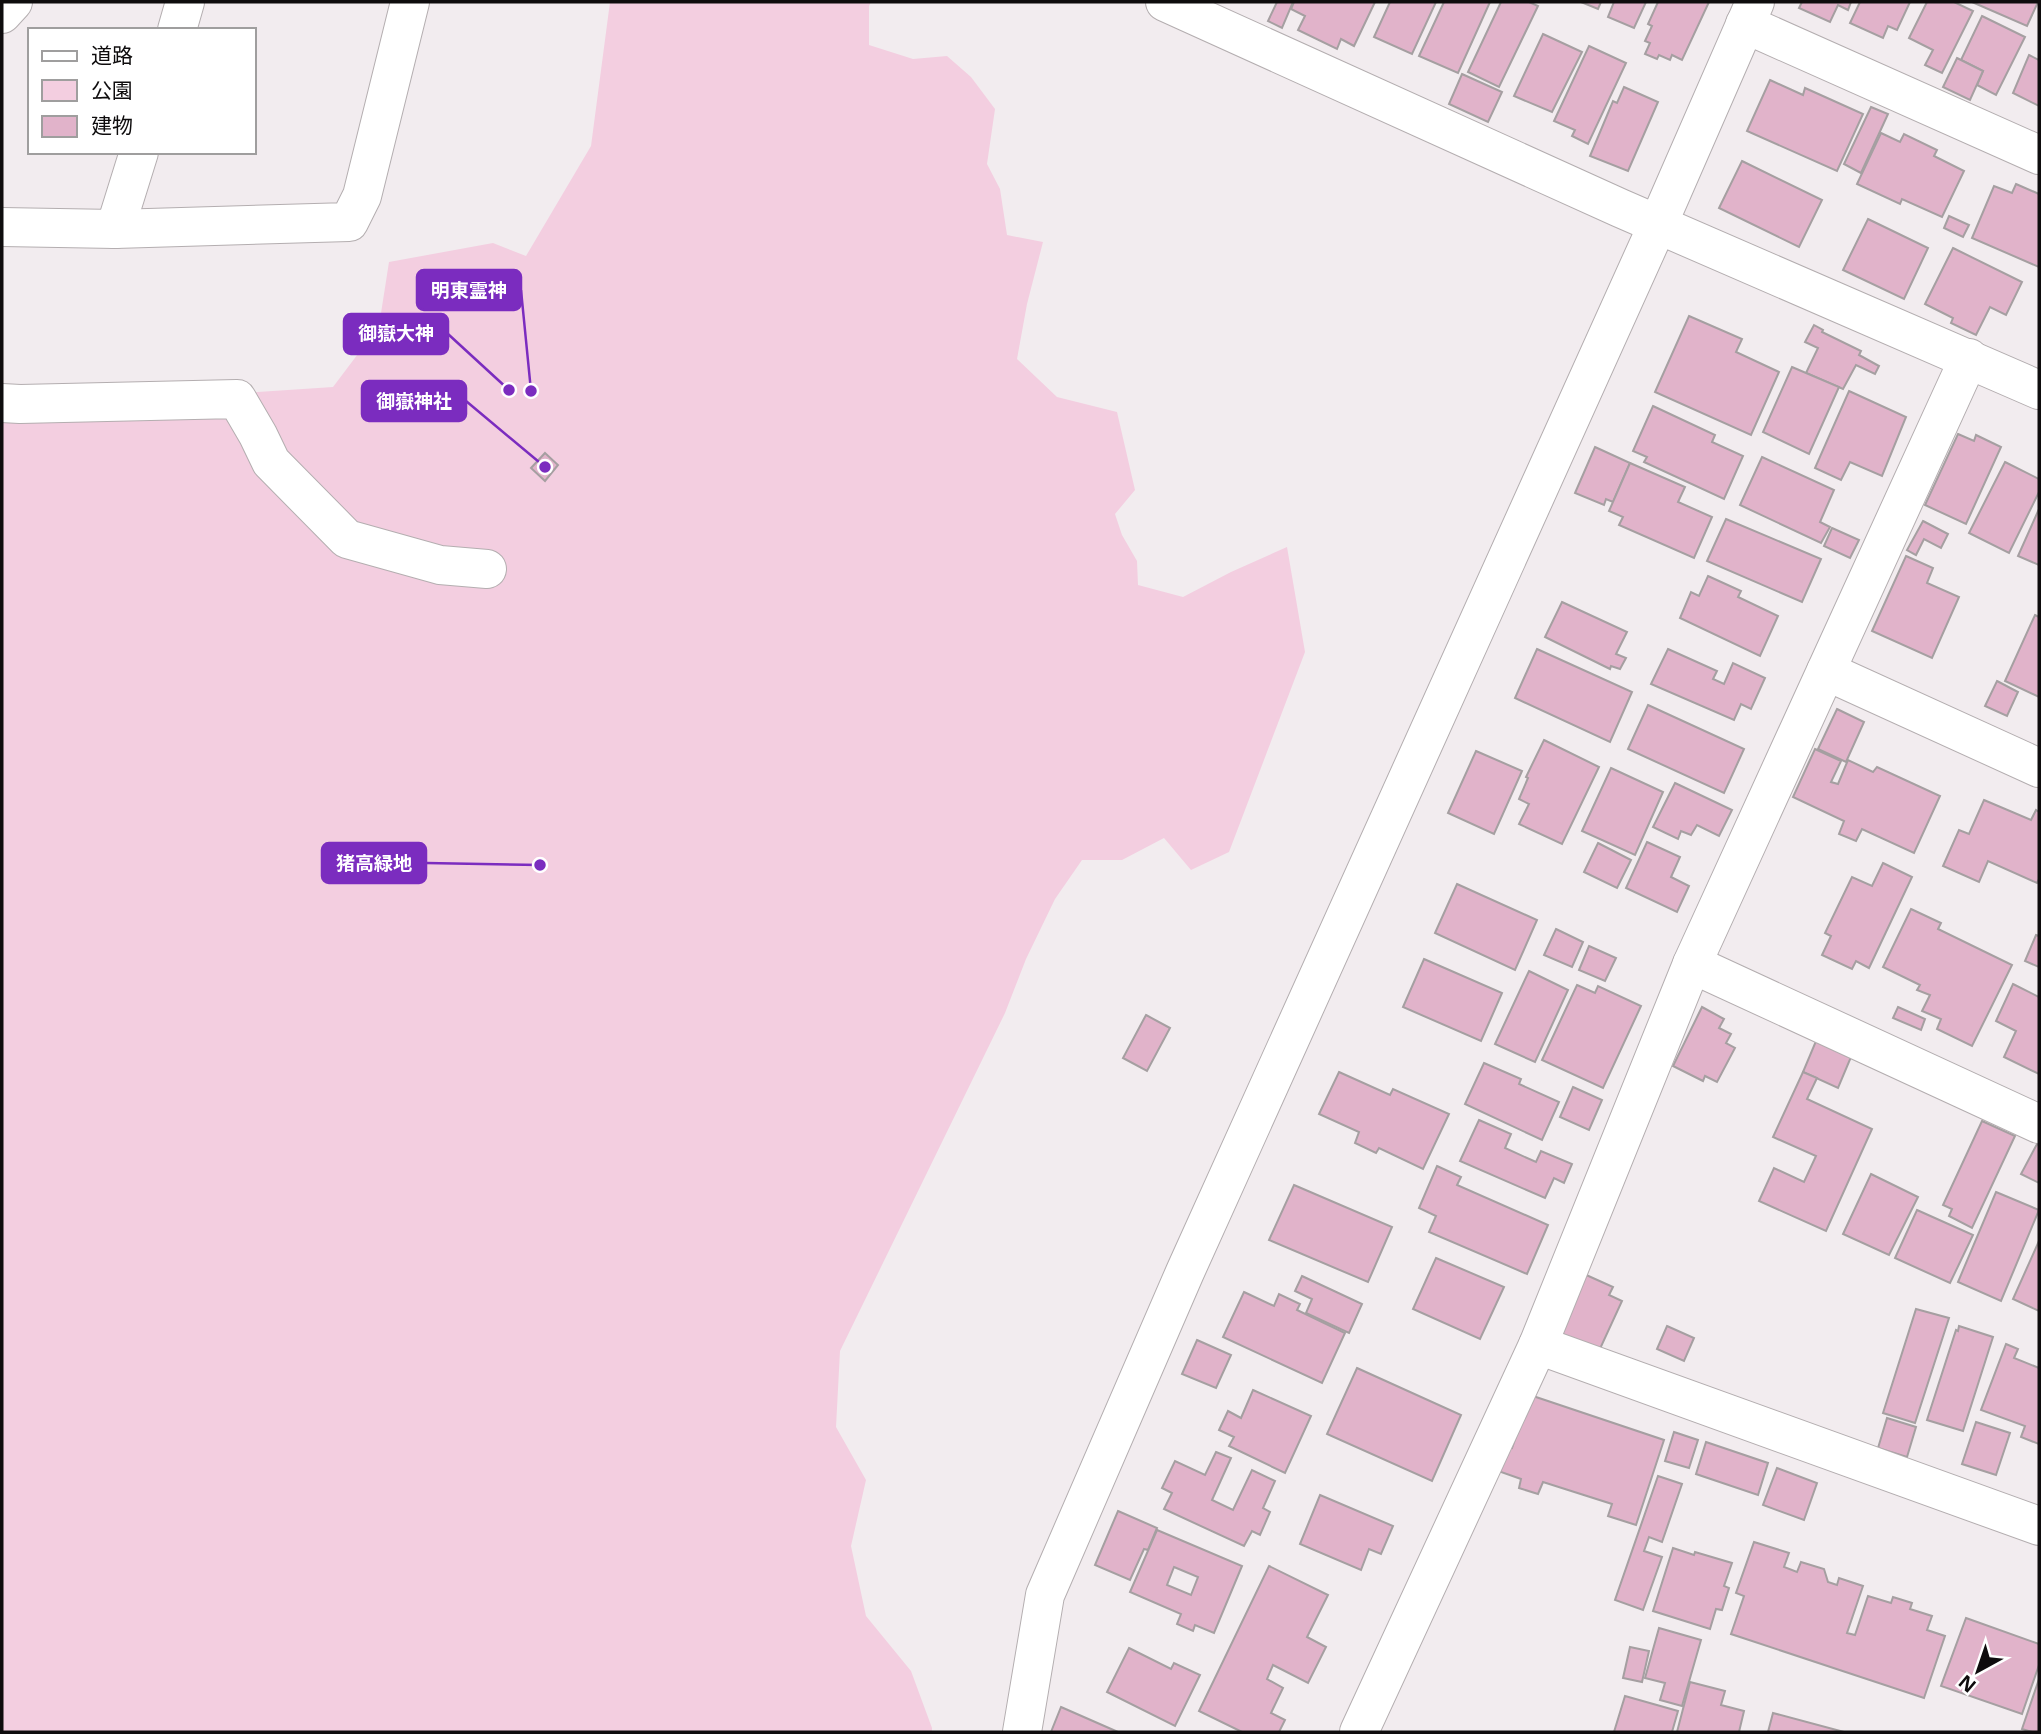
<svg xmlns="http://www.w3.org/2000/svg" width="2041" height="1734" font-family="'Noto Sans','Noto Sans JP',sans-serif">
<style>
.green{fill:#f3cee0}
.building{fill:#e1b3ca;stroke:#a59fa1;stroke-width:2;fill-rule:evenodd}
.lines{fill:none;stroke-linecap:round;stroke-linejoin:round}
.minor-casing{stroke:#b4aeb0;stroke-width:40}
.tertiary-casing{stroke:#b4aeb0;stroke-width:40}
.minor{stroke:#fff;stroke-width:38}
.tertiary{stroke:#fff;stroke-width:38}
.leader{fill:none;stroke:#7b2cbf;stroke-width:2.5}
.callout-dot{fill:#7b2cbf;stroke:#fff;stroke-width:2.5}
.callout{fill:#7b2cbf;stroke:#7b2cbf;stroke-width:2.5}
.callout-label{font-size:19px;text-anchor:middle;font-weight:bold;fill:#fff}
</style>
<rect width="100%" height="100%" fill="#f2ecef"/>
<path class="green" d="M610 2H871L869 6V45L913 59 947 56 971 77 995 109 987 164 1000 189 1007 235 1043 242 1027 304 1017 359 1057 397 1117 412 1135 490 1115 514 1122 535 1137 561 1138 585 1183 597 1231 572 1287 547 1305 652 1229 852 1191 870 1164 838 1122 860H1082L1055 899 1026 959 1005 1013 840 1351 836 1427 866 1480 851 1546 866 1616 911 1671 932 1728V1732H2V396L59 405 333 387 379 326 389 262 493 243 526 256 591 146Z"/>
<g class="building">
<path d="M1277 2H1293L1282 28 1268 21Z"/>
<path d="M1294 2H1375L1354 46 1341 39 1337 49 1298 30 1305 16 1291 9Z"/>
<path d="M1390 2H1436L1412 54 1374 37Z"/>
<path d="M1444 2H1490L1458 73 1419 56Z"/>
<path d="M1501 2H1529L1538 6 1499 87 1468 72Z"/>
<path d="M1581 2H1601L1598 9Z"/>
<path d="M1614 2H1646L1634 28 1608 17Z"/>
<path d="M1658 2H1709L1682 60 1672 55 1670 60 1659 55 1657 59 1645 54 1650 43 1645 41 1652 26 1648 24Z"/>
<path d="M1802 2H1851L1848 10 1838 5 1830 22 1799 8Z"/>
<path d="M1860 2H1910L1897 30 1888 26 1883 38 1850 23Z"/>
<path d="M1927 2H1954L1973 11 1942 73 1925 65 1933 50 1909 38Z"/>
<path d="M1972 2H2038L2027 26Z"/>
<path d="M1982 16 2025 37 1996 95 1977 85 1983 71 1961 60Z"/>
<path d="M1543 34 1582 52 1552 112 1514 96Z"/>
<path d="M1589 46 1626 63 1588 144 1572 136 1575 130 1554 121Z"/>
<path d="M2029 55 2039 60V106L2013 93Z"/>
<path d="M1957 58 1983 71 1970 100 1943 87Z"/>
<path d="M1462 74 1502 92 1488 122 1449 104Z"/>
<path d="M1770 80 1803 95 1805 88 1863 114 1837 171 1747 131Z"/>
<path d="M1624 87 1658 102 1628 171 1590 156 1613 101 1617 103Z"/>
<path d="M1871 107 1888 114 1861 173 1844 164Z"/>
<path d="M1881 133 1900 142 1904 134 1937 150 1934 156 1964 171 1942 217 1902 199 1900 204 1857 184Z"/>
<path d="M1742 161 1822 200 1799 247 1719 208Z"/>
<path d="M2016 184 2039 194V267L1972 238 1994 186 2012 193Z"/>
<path d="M1949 216 1969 225 1963 237 1944 228Z"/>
<path d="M1868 219 1928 248 1904 299 1843 270Z"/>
<path d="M1953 248 2022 282 2006 315 1990 307 1976 335 1951 323 1953 318 1925 304Z"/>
<path d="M1689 316 1742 339 1736 352 1779 372 1751 435 1655 392Z"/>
<path d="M1814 325 1823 330 1822 332 1861 351 1859 355 1879 366 1875 374 1856 365 1843 389 1806 373 1818 348 1805 342Z"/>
<path d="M1792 367 1839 387 1809 454 1763 432Z"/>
<path d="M1849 391 1906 417 1882 476 1850 462 1841 480 1815 468Z"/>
<path d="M1653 406 1715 435 1712 442 1743 456 1724 499 1644 462 1647 457 1633 451Z"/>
<path d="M1958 434 1974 441 1976 435 2001 447 1966 524 1925 505Z"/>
<path d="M1595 447 1630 463 1613 502 1606 499 1604 505 1575 493Z"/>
<path d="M545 453 558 465 545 481 531 468Z"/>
<path d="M1762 457 1834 490 1820 522 1830 527 1821 543 1740 505Z"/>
<path d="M2005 462 2039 479V492L2009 553 1969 533Z"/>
<path d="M1630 463 1685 487 1678 502 1712 517 1694 558 1619 525 1623 517 1609 511Z"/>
<path d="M2039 509V565L2018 556Z"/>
<path d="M1726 519 1821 559 1802 602 1707 561Z"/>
<path d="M1923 521 1948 534 1941 548 1924 539 1916 555 1907 550Z"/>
<path d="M1832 528 1859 540 1850 558 1824 546Z"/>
<path d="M1906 556 1933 568 1927 583 1959 597 1932 658 1872 631Z"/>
<path d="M1708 576 1741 591 1738 597 1778 616 1760 656 1680 618 1691 592 1699 596Z"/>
<path d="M1562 602 1627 632 1616 654 1626 658 1620 669 1611 666 1610 669 1545 637Z"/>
<path d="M2035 615 2039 617V697L2005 681Z"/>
<path d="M1537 649 1632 692 1610 742 1515 698Z"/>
<path d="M1668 649 1717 671 1713 679 1724 684 1733 663 1765 678 1751 709 1741 704 1734 720 1651 684Z"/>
<path d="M1997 681 2018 692 2007 716 1985 706Z"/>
<path d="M1648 705 1744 749 1724 793 1628 749Z"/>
<path d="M1837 709 1864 722 1846 762 1818 749Z"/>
<path d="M1544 740 1599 767 1562 844 1519 824 1529 804 1519 799 1528 778 1526 777Z"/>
<path d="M1815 749 1841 761 1831 782 1838 784 1848 760 1873 772 1877 767 1940 796 1914 853 1862 829 1856 841 1839 834 1844 821 1793 797Z"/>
<path d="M1476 751 1522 771 1494 834 1448 813Z"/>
<path d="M1611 768 1663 792 1635 855 1582 831Z"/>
<path d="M1675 783 1732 810 1719 836 1697 825 1691 835 1681 831 1678 839 1653 827Z"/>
<path d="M1984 800 2031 820 2036 810 2039 812V879L2037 883 1988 861 1979 882 1943 866 1959 830 1969 834Z"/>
<path d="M1647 842 1680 857 1671 877 1689 886 1677 912 1626 888Z"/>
<path d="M1598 843 1631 860 1617 888 1584 872Z"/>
<path d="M1883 863 1912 877 1869 968 1856 961 1852 969 1822 955 1831 936 1825 933 1852 877 1872 886Z"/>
<path d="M1457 884 1537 920 1515 970 1435 933Z"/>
<path d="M1911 909 1941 923 1938 929 2012 965 1972 1046 1937 1029 1941 1019 1922 1011 1930 995 1917 990 1920 985 1883 967Z"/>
<path d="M1556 929 1583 942 1572 967 1544 955Z"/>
<path d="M2036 935 2039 936V967L2025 961Z"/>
<path d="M1589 946 1616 958 1605 981 1579 970Z"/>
<path d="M1424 959 1502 993 1481 1041 1403 1007Z"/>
<path d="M1529 971 1568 990 1535 1062 1495 1044Z"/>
<path d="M2013 984 2039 997V1074L2004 1057 2016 1031 1996 1021Z"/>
<path d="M1577 985 1595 993 1598 986 1641 1006 1603 1088 1542 1060Z"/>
<path d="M1702 1007 1724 1019 1719 1028 1731 1034 1726 1043 1735 1048 1717 1082 1705 1076 1703 1081 1673 1066Z"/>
<path d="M1898 1007 1925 1019 1921 1030 1893 1018Z"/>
<path d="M1146 1015 1170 1028 1147 1071 1123 1058Z"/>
<path d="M1816 1041 1851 1057 1838 1088 1803 1072Z"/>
<path d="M1484 1063 1521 1079 1519 1084 1559 1102 1542 1140 1465 1104Z"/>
<path d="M1339 1072 1390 1095 1393 1089 1449 1114 1423 1169 1379 1148 1376 1153 1355 1143 1359 1132 1319 1114Z"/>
<path d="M1803 1072 1817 1078 1807 1099 1872 1129 1826 1231 1759 1201 1774 1168 1804 1182 1816 1156 1773 1137Z"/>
<path d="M1573 1087 1602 1100 1589 1130 1560 1117Z"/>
<path d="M1479 1120 1511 1134 1505 1148 1536 1162 1541 1151 1572 1164 1564 1183 1554 1178 1545 1198 1460 1161Z"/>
<path d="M1982 1121 2015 1136 1972 1228 1949 1216 1952 1209 1943 1205Z"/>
<path d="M2037 1144 2039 1145V1183L2021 1174Z"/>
<path d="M1437 1166 1461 1177 1457 1185 1548 1225 1527 1274 1429 1232 1436 1216 1419 1208Z"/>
<path d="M1871 1174 1918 1197 1889 1255 1843 1234Z"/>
<path d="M1294 1185 1392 1227 1368 1282 1269 1240Z"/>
<path d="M1996 1192 2039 1210 2001 1301 1958 1282Z"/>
<path d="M1917 1210 1973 1235 1950 1283 1895 1258Z"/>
<path d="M2039 1241V1311L2013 1299Z"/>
<path d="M1436 1258 1504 1287 1480 1339 1413 1309Z"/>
<path d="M1584 1274 1613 1287 1609 1295 1622 1301 1599 1351 1558 1332Z"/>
<path d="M1302 1276 1362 1304 1349 1333 1306 1313 1312 1299 1295 1291Z"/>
<path d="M1244 1292 1274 1306 1279 1294 1300 1304 1297 1310 1345 1333 1322 1383 1223 1337Z"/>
<path d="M1916 1309 1949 1318 1915 1423 1883 1413Z"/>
<path d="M1667 1326 1694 1338 1684 1361 1657 1349Z"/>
<path d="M1959 1326 1993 1337 1963 1431 1927 1420 1956 1330 1958 1331Z"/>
<path d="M1197 1340 1231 1355 1216 1388 1182 1374Z"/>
<path d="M2006 1344 2018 1349 2014 1358 2039 1368V1444L2021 1437 2025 1426 1981 1410Z"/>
<path d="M1357 1368 1461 1415 1432 1481 1327 1434Z"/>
<path d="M1253 1390 1311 1416 1285 1473 1229 1446 1234 1437 1219 1430 1228 1411 1241 1418Z"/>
<path d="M1530 1395 1664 1440 1636 1525 1608 1516 1612 1504 1543 1482 1538 1494 1519 1488 1521 1479 1498 1471 1506 1446 1512 1448Z"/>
<path d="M1887 1418 1916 1427 1907 1457 1878 1448Z"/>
<path d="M1976 1422 2010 1433 1996 1475 1962 1464Z"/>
<path d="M1674 1432 1698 1440 1689 1468 1665 1461Z"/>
<path d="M1706 1442 1768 1463 1758 1495 1696 1474Z"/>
<path d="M1216 1452 1231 1458 1212 1500 1233 1510 1252 1470 1275 1481 1263 1508 1270 1512 1260 1535 1252 1531 1244 1546 1164 1509 1172 1493 1162 1488 1175 1461 1205 1475Z"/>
<path d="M1777 1468 1817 1483 1804 1520 1763 1505Z"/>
<path d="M1658 1476 1682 1484 1662 1542 1649 1537 1644 1551 1662 1557 1643 1610 1615 1600Z"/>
<path d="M1320 1495 1393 1526 1381 1554 1369 1549 1361 1570 1300 1544Z"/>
<path d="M1118 1511 1157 1528 1148 1550 1144 1549 1130 1580 1095 1565Z"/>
<path d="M1157 1530 1242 1566 1214 1633 1195 1625 1193 1631 1177 1624 1181 1614 1130 1592ZM1174 1567 1198 1577 1191 1595 1167 1585Z"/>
<path d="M1754 1542 1789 1553 1784 1567 1797 1572 1801 1562 1824 1569 1828 1582 1837 1585 1839 1578 1863 1586 1847 1633 1855 1635 1868 1596 1891 1603 1893 1597 1912 1603 1910 1609 1932 1616 1927 1630 1945 1636 1924 1698 1731 1634 1744 1596 1736 1593Z"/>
<path d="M1673 1548 1694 1555 1695 1552 1732 1563 1724 1586 1729 1588 1722 1610 1716 1609 1710 1629 1653 1611Z"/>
<path d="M1269 1566 1328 1595 1307 1637 1326 1647 1308 1683 1273 1665 1267 1679 1283 1688 1271 1713 1285 1720 1279 1732H1242L1199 1711Z"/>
<path d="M1966 1618 2039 1644V1665L2022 1714 1941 1686Z"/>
<path d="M1659 1628 1701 1640 1682 1706 1660 1700 1665 1683 1645 1678Z"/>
<path d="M1630 1647 1649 1651 1642 1682 1623 1678Z"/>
<path d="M1129 1648 1171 1669 1174 1663 1200 1675 1175 1726 1107 1692Z"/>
<path d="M2039 1679V1732H2032L2022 1729Z"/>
<path d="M1690 1682 1725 1691 1721 1705 1744 1711 1739 1732H1677Z"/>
<path d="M1625 1696 1678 1711 1672 1732H1614Z"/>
<path d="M1061 1707 1118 1732H1051Z"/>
<path d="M1773 1713 1844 1732H1768Z"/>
</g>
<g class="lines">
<defs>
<g id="minor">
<path d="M1165 2 1620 208 2039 390"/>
<path d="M2 14 13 2"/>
<path d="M1745 24 2039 155"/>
<path d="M177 30 185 2"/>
<path d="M2 227 115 229 349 222 362 196 410 2"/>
<path d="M115 229 139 152"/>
<path d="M2 403 20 404 237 399 258 435 271 462 347 539 440 565 487 569"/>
<path d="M1826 671 2039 768"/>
<path d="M1692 964 2039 1124"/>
<path d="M1538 1345 2039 1526"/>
<path d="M1359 1732 1538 1345 1692 964 1969 358"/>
</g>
<path id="tertiary" d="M1022 1732 1045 1595 1185 1272 1658 224 1755 2"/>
</defs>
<use href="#minor" class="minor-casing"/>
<use href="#tertiary" class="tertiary-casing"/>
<use href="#minor" class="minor"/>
<use href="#tertiary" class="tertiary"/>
</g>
<path class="leader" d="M531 391L521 290M509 390L448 334M545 467L466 401M540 865L426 863"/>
<g class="callout-dot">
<circle cx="531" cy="391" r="7"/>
<circle cx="509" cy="390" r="7"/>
<circle cx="545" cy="467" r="7"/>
<circle cx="540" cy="865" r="7"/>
</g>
<g class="callout">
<rect x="417" y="270" width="104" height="40" rx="7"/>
<rect x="344" y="314" width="104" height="40" rx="7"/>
<rect x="362" y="381" width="104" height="40" rx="7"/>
<rect x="322" y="843" width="104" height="40" rx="7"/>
</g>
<g class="callout-label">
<text x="469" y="297">明東霊神</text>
<text x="396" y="340">御嶽大神</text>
<text x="414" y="408">御嶽神社</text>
<text x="374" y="870">猪高緑地</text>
</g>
<rect width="2041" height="1734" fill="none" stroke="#0e0c0d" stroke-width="7"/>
<rect x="28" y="28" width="228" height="126" fill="#ffffff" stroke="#9f9e9e" stroke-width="2"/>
<rect x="42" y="51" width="35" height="10" fill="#ffffff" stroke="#9f9e9e" stroke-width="2"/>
<text x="91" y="63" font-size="21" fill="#0e0c0d">道路</text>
<rect x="42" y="80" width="35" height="21" fill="#f3cee0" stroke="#9f9e9e" stroke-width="2"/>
<text x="91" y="98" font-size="21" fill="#0e0c0d">公園</text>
<rect x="42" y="116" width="35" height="21" fill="#e1b3ca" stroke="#9f9e9e" stroke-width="2"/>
<text x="91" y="133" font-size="21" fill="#0e0c0d">建物</text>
<g transform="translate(1978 1671) rotate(220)" stroke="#ffffff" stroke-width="5" paint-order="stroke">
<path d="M0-5L12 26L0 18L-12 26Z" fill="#0e0c0d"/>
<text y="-10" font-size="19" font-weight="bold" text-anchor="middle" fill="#0e0c0d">N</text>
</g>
</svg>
